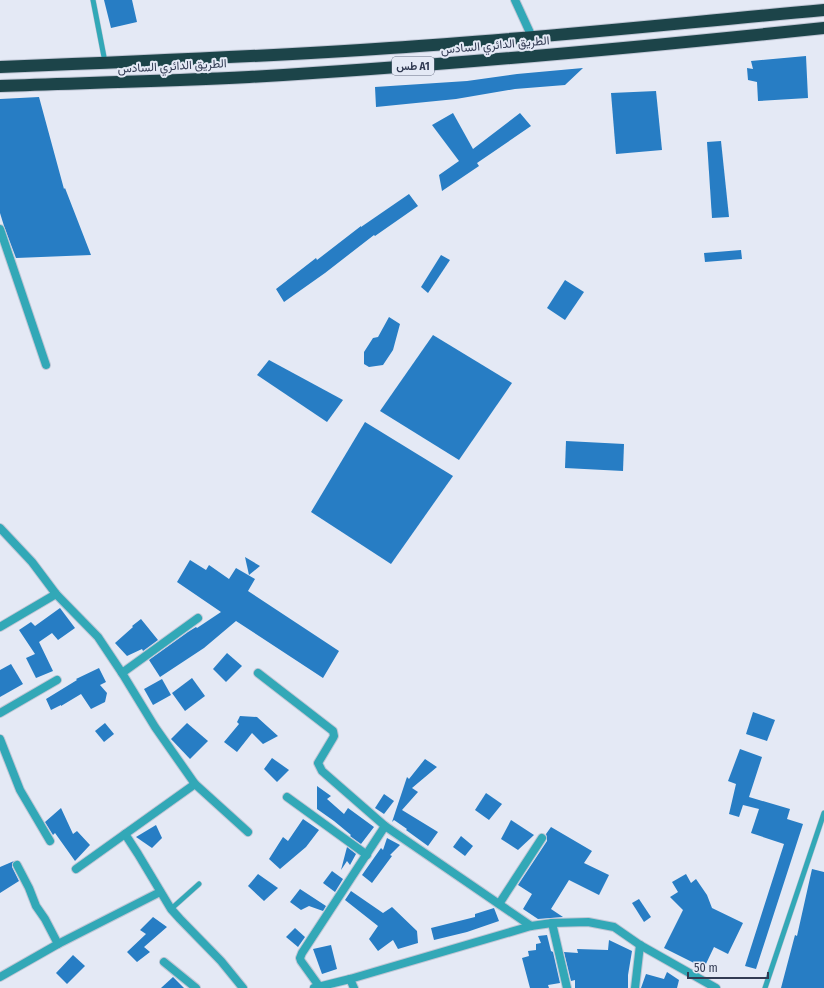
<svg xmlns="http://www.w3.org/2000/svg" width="824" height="988" font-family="'Fira Sans Condensed',Vazirmatn,sans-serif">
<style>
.building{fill:#277dc4}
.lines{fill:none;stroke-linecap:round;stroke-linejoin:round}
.lane-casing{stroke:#c0c6d5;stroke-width:6}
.street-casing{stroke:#c0c6d5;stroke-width:10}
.highway-casing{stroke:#c0c6d5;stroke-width:14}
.lane{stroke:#32a8b7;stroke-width:5}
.street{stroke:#32a8b7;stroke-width:8}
.highway{stroke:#1c4449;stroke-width:12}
.labels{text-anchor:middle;stroke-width:4;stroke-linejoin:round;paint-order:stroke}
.shield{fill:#e4e9f5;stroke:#676f84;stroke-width:1}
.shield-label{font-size:11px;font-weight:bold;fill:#323b53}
.street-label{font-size:12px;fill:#323b53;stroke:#e4e9f5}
</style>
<rect width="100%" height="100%" fill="#e4e9f5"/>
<g class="building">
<path d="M104 0H132L137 22 111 28Z"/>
<path d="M806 56 808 98 758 101 757 82 748 80 747 68 753 69 751 61Z"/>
<path d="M583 68 565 85 515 89 456 99 376 107 375 87 467 81 517 74Z"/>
<path d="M656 91 662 150 616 154 611 93Z"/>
<path d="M39 97 64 189 65 188 91 255 16 258 4 226 0 213V99Z"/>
<path d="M453 113 473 149 520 113 531 126 477 163 479 166 442 191 439 175 459 161 432 125Z"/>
<path d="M721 141 729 217 712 218 707 142Z"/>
<path d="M409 194 418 206 375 236 374 235 325 273 284 302 276 289 316 258 317 260 361 226V227Z"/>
<path d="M741 250 742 259 705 262 704 253Z"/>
<path d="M441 255 450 260 428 293 421 287Z"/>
<path d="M565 280 584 292 565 320 547 308Z"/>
<path d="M389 317 400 324 393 350 383 365 369 367 364 364V352L373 338 378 337Z"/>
<path d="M433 335 512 383 459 460 380 411Z"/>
<path d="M269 360 343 400 327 422 257 375Z"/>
<path d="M365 422 453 476 391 564 311 512Z"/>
<path d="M566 441 624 444 623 471 565 468Z"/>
<path d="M245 557 260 566 249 575Z"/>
<path d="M190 560 206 570 209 565 229 579 236 568 255 579 248 591 339 651 323 678 236 621 204 648 160 677 149 660 188 632 196 627 197 628 221 612 177 582Z"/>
<path d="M60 608 75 628 58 640 52 633 39 642 53 671 36 678 26 658 35 654 19 630 31 622 35 626Z"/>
<path d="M141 619 158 640 143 651 142 649 127 656 115 643 133 627 132 626Z"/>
<path d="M227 653 242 666 226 682 213 669Z"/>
<path d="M11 664 23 684 0 697V670Z"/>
<path d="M99 668 106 682 100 685 107 693 105 702 91 709 81 694 61 706V705L51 710 46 699 77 680 76 679Z"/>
<path d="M192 678 205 696 185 711 172 693Z"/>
<path d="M162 679 171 695 153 705 144 689Z"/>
<path d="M753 712 775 720 767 741 746 734Z"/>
<path d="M240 716 257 717 278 736 263 744 252 733 237 752 224 742 239 724 237 722Z"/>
<path d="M105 723 114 734 104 742 95 731Z"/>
<path d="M187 723 208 741 190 759 171 739Z"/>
<path d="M740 749 762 757 749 797 790 809 787 819 803 824 756 969 745 966 784 844 751 833 759 809 743 805 739 817 729 814 736 784 728 781Z"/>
<path d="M272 758 289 770 277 782 264 769Z"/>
<path d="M425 759 437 767 412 788 418 792 402 810 438 832 428 846 406 830 407 829 394 820 392 822 407 777 409 779Z"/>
<path d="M317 786 331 796 327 799 344 814 348 808 374 827 361 844 350 836 351 835 334 821 317 809Z"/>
<path d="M486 793 502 804 489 820 475 810Z"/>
<path d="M384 794 394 801 384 814 375 808Z"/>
<path d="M61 808 73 834 77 831 90 845 75 861 55 833 53 835 45 822Z"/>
<path d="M303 819 319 830 306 847 280 869 269 859 283 837 288 841Z"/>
<path d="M511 820 534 835 518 850 501 839Z"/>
<path d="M156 825 162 838 152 848 136 837Z"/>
<path d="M551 827 592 851 584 863 609 875 599 895 569 880 551 909 563 917 538 919 523 909 532 894 518 885 547 841V838L546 834Z"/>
<path d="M461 836 473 846 465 856 453 847Z"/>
<path d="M387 838 400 845 390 855 392 856 372 883 362 875 381 848 383 850Z"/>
<path d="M347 847 356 854 350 865 347 861 341 870Z"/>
<path d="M14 861 12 864V867L19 881 0 893V867Z"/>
<path d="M812 869 824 872V988H781L795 935 797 936Z"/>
<path d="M332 871 343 879 335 892 323 883Z"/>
<path d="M258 874 278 888 264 901 248 886Z"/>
<path d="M686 874 691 883 696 879 707 895 712 908 743 923 728 954 714 947 704 968 664 948 683 910 670 897 678 892 672 882Z"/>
<path d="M300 889 326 906 323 911 309 906 301 910 290 902Z"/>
<path d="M351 891 383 913 392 907 417 931 418 943 398 949 393 940 378 951 369 939 378 926 345 900Z"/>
<path d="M639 899 651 917 644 922 632 903Z"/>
<path d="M494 908 499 921 467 932 434 940 431 928 475 917V914Z"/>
<path d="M153 917 167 927 144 947 150 952 137 962 127 952 146 934 140 930Z"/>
<path d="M295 928 305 937 298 947 286 937Z"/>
<path d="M547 935 551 951 553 952 560 983 548 985 549 988H530L522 958 529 956 528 951 536 950V944L541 943 538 936Z"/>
<path d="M609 940 632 951 628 975V988H575V980L571 981 564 952 578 953 577 949 608 950Z"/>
<path d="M331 945 337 969 322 974 313 949Z"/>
<path d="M73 955 85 966 67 984 56 973Z"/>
<path d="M667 972 679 980 677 988H641L646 974 664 979Z"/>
<path d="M173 977 184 988H161Z"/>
</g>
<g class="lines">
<defs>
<g id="lane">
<path d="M93 0 105 62"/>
<path d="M171 909 199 884"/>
<path d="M765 988 824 813"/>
</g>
<g id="street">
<path d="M515 0 532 37"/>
<path d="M0 229 46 365"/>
<path d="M0 528 32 562 56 594 98 637 122 673 155 727 195 784 248 832"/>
<path d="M0 627 56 594"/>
<path d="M122 673 198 618"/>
<path d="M258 673 333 731 334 736 333 738 318 763 322 771 385 826 531 926"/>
<path d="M0 713 57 680"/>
<path d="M0 739 20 790 50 841"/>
<path d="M287 797 367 855"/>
<path d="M125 834 138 854 171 909 180 919 221 961 243 988"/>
<path d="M17 865 29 888 36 906 45 919 58 944"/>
<path d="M76 869 195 784"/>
<path d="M499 904 542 838"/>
<path d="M552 923 567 988"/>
<path d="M164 962 196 988"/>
<path d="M0 977 58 944 160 892"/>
<path d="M350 979 354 988"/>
<path d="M319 986 301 961 300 958 302 953 385 826"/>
<path d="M314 988 350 979 531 926 552 923 588 922 614 927 640 945 716 988"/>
<path d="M635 988 640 945"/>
</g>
<g id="highway">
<path d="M0 67C130 62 260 57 390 48 535 39 679 23 824 10"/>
<path d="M0 86C83 83 166 81 249 77 441 66 633 48 824 28"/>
</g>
</defs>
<use href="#lane" class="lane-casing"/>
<use href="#street" class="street-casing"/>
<use href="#highway" class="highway-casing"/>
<use href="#lane" class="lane"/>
<use href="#street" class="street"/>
<use href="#highway" class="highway"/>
</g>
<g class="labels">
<rect class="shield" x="392" y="57" width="42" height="18" rx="3"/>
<g class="shield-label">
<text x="413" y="70">طس A1</text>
</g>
<g class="street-label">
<text transform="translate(495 45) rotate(-5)" y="4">الطريق الدائري السادس</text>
<text transform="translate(172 66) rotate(-3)" y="4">الطريق الدائري السادس</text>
</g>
</g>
<path d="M688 972v6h80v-6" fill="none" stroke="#323b53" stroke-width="2"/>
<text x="694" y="972" font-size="12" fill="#323b53" stroke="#e4e9f5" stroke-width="3" paint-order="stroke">50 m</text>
</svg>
